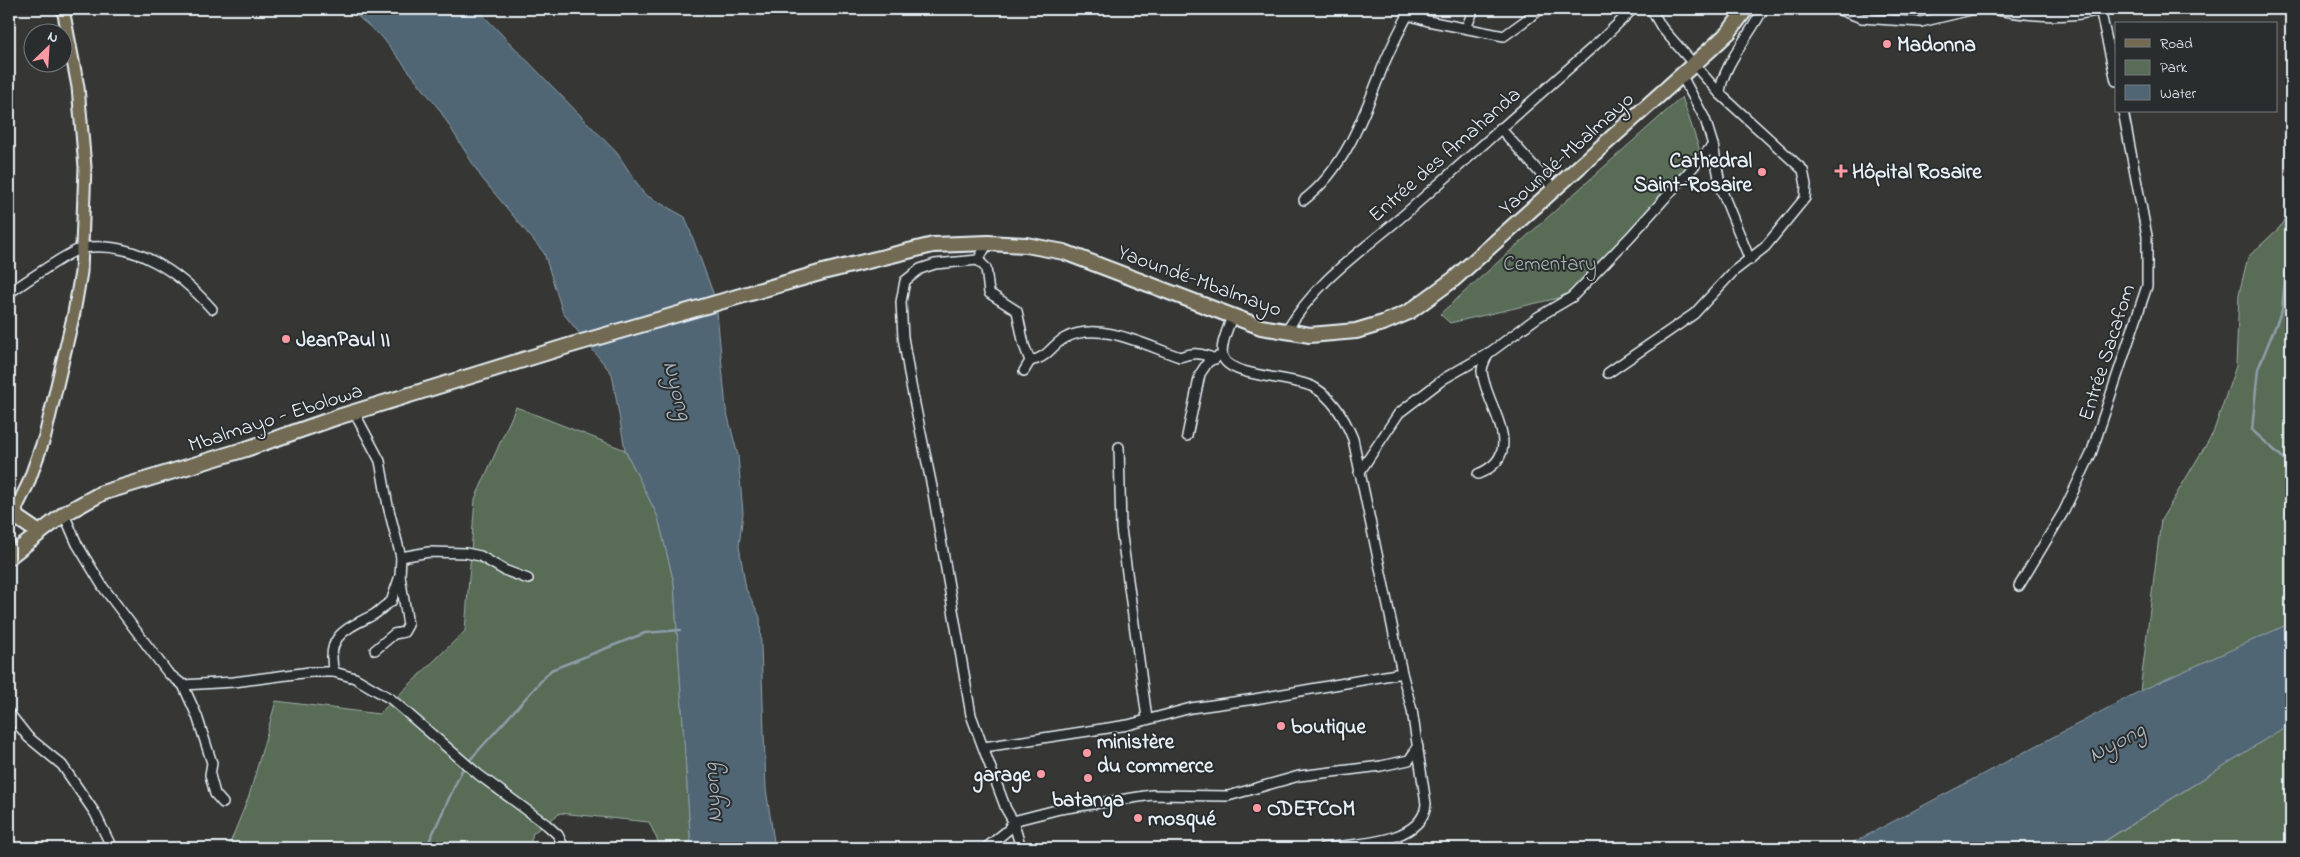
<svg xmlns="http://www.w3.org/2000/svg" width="2300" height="857" font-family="'Indie Flower',sans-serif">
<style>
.green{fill:#586c57;stroke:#a0aea8}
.water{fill:#516675;stroke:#8d9ea9}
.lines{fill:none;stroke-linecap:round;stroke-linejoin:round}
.stream{stroke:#8d9ea9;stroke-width:2.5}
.minor-casing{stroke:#e8f1f8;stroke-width:12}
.major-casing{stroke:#e8f1f8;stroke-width:15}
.highway-casing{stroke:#e8f1f8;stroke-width:18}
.minor{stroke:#2a2d2e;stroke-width:9}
.major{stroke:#726b52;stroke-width:11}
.highway{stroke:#726b52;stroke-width:14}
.poi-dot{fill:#ff9aa2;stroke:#2a2d2e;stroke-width:2}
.labels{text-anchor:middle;stroke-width:4;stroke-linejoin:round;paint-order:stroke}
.poi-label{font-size:21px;font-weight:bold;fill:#e8f1f8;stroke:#2a2d2e;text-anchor:start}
.street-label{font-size:21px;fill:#e8f1f8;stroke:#2a2d2e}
.park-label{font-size:21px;fill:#a7b5b0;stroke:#2a2d2e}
.water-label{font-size:22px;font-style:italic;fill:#acb9c4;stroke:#2a2d2e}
</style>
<rect width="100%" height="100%" fill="#363734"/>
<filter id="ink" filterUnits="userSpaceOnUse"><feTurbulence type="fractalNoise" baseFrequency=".02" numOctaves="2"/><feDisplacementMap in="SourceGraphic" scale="10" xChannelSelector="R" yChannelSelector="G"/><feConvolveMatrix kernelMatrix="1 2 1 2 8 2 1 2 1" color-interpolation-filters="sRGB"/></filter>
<g filter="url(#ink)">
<g class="green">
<path d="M1682 97 1703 160 1567 296 1450 323 1440 314Z"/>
<path d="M2291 207V623L2140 691 2161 520 2213 433 2236 366 2239 294 2248 257 2280 227Z"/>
<path d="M516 407 625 450 658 517 674 583 691 848H661L649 822 560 813 533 833 529 848H228L249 796 276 701 379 714 465 631 475 499Z"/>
<path d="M2291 723V848H2090L2104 842Z"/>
</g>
<g class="water">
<path d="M349 9H477L617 153 644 194 685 217 716 301 726 409 738 456 743 513 739 546 746 589 760 617 766 789 775 848H691L674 583 658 517 625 450 612 374 563 313 544 253 481 177 439 109 382 37Z"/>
<path d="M2291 623V723L2103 842 2090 848H1843L2140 691Z"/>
</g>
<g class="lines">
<g class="stream">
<path d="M2291 236 2289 238 2282 310 2258 369 2252 430 2291 465"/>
<path d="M468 762 551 670 645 633 680 630"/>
<path d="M426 848 464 766"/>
</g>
<defs>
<g id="minor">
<path d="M1837 9 1862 18 1921 22 1975 9"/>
<path d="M1990 9C2027 15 2063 20 2100 10"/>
<path d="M2100 9 2116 81"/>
<path d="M1408 15 1428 21 1504 36 1541 9"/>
<path d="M1466 28 1474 9"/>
<path d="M1682 76 1705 119 1713 145 1721 189 1750 260"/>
<path d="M1720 94C1721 67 1751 34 1763 9"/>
<path d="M1500 128 1555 190"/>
<path d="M1304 200C1344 169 1362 120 1380 74 1388 52 1400 30 1411 9"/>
<path d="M988 243 978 260 935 264 920 269 905 281 901 302 903 337 911 385 932 487 971 715 1006 809 1013 821 1021 848"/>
<path d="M978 260 986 268 989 293 1017 311 1024 345 1030 361 1024 371"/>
<path d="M9 293C21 285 72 249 83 248 135 240 180 273 212 309"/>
<path d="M1232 316C1229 327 1219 346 1223 357 1230 378 1295 376 1315 388 1334 399 1345 419 1353 439L1402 673 1412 710 1426 804C1423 844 1353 844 1323 848"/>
<path d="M1286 332C1319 277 1360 253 1406 213 1472 155 1537 97 1602 39L1633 9"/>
<path d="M1030 361C1050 357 1050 346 1065 338 1100 320 1146 346 1180 357 1193 352 1202 353 1215 359"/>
<path d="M1608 373 1694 314 1734 271 1765 247 1805 198 1806 185 1803 170 1720 94 1662 28 1651 9"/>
<path d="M1187 436 1200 374 1208 362 1217 357"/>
<path d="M1119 447 1121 529 1147 718"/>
<path d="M1359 473 1399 413 1445 378 1489 353 1538 317 1572 297 1629 238 1713 145"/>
<path d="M1478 474C1530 453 1485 406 1482 371 1482 365 1486 359 1488 353"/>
<path d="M64 514 77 544 103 587 168 673 183 685 234 682 310 672H334L355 678 391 699 479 775 547 825 558 835 564 848"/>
<path d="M401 557 429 552 466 553 480 556 504 570 528 579"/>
<path d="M2019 586 2064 511 2091 454 2147 286V236L2123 111"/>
<path d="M375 650 394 634 404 632 408 625 400 576"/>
<path d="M334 672C325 636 346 629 373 615 379 612 384 605 391 602L400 576 401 557 388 506 380 461 354 412"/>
<path d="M183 685 197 716 212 763 210 775 215 794 223 803"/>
<path d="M9 713 28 737 62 765 95 813 112 848"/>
<path d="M984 747 1128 725 1191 708 1255 699 1402 673"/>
<path d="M986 848 1008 830 1013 821 1060 809 1152 795 1228 796 1299 776 1381 766 1409 760 1418 747"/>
</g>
<path id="major" d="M9 523 28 484 45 436 74 313 81 272 85 167 78 87 63 9"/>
<g id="highway">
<path d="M15 511 16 517 38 532"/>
<path d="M9 557 64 514 102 493 246 449 338 417 568 346 823 272 933 245 988 243 1026 245 1064 252 1261 327 1310 335 1356 331 1383 323 1409 312 1454 279 1713 47 1729 32 1746 9"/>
</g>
</defs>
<use href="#minor" class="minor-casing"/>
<use href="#major" class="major-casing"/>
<use href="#highway" class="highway-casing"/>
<use href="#minor" class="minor"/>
<use href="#major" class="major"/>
<use href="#highway" class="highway"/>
</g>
</g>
<g class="poi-dot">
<circle cx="1887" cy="44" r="5"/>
<path d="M1838.5 163.5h5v5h5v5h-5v5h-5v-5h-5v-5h5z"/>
<circle cx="1762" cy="172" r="5"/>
<circle cx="286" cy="339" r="5"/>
<circle cx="1281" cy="726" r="5"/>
<circle cx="1087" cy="753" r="5"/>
<circle cx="1041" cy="774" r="5"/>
<circle cx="1088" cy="778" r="5"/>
<circle cx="1257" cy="808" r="5"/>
<circle cx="1138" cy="818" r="5"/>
</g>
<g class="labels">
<g class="poi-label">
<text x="1897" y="51">Madonna</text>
<text x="1752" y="167" text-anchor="end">Cathedral<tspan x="1752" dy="24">Saint-Rosaire</tspan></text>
<text x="1852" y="178">Hôpital Rosaire</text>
<text x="296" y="346">JeanPaul II</text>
<text x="1291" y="733">boutique</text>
<text x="1097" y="748">ministère<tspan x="1097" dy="24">du commerce</tspan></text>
<text x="1031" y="781" text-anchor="end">garage</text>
<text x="1088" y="806" text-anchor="middle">batanga</text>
<text x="1267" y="815">ODEFCOM</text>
<text x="1148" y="825">mosqué</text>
</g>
<g class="street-label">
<text transform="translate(1566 153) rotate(-42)" y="7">Yaoundé-Mbalmayo</text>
<text transform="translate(1444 154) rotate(-41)" y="7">Entrée des Amahanda</text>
<text transform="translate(1200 280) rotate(20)" y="7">Yaoundé-Mbalmayo</text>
<text transform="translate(2106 352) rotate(-72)" y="7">Entrée Sacafom</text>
<text transform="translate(275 417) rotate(-18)" y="7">Mbalmayo - Ebolowa</text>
</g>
<g class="park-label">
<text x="1550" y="270">Cementary</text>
</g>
<g class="water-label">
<text transform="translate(679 390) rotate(75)" y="8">Nyong</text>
<text transform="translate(2116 741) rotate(-28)" y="8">Nyong</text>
<text transform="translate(711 793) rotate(-95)" y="8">Nyong</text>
</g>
</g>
<rect width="2300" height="857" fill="none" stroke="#2a2d2e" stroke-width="30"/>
<rect x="15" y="15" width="2270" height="827" fill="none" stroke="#e8f1f8" stroke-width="2" filter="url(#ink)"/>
<rect x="2115" y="22" width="162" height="90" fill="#2a2d2e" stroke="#767b7f"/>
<rect x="2125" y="39" width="25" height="8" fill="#726b52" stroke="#767b7f"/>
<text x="2160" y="48" font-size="15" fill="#e8f1f8">Road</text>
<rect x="2125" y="60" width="25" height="15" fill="#586c57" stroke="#767b7f"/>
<text x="2160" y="72" font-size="15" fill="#e8f1f8">Park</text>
<rect x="2125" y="85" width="25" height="15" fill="#516675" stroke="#767b7f"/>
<text x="2160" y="98" font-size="15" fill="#e8f1f8">Water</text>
<g transform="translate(48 48) rotate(25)"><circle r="24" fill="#2a2d2e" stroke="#767b7f"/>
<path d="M0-4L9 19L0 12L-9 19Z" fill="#ff9aa2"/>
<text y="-8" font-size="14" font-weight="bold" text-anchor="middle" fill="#e8f1f8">N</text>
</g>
</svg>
